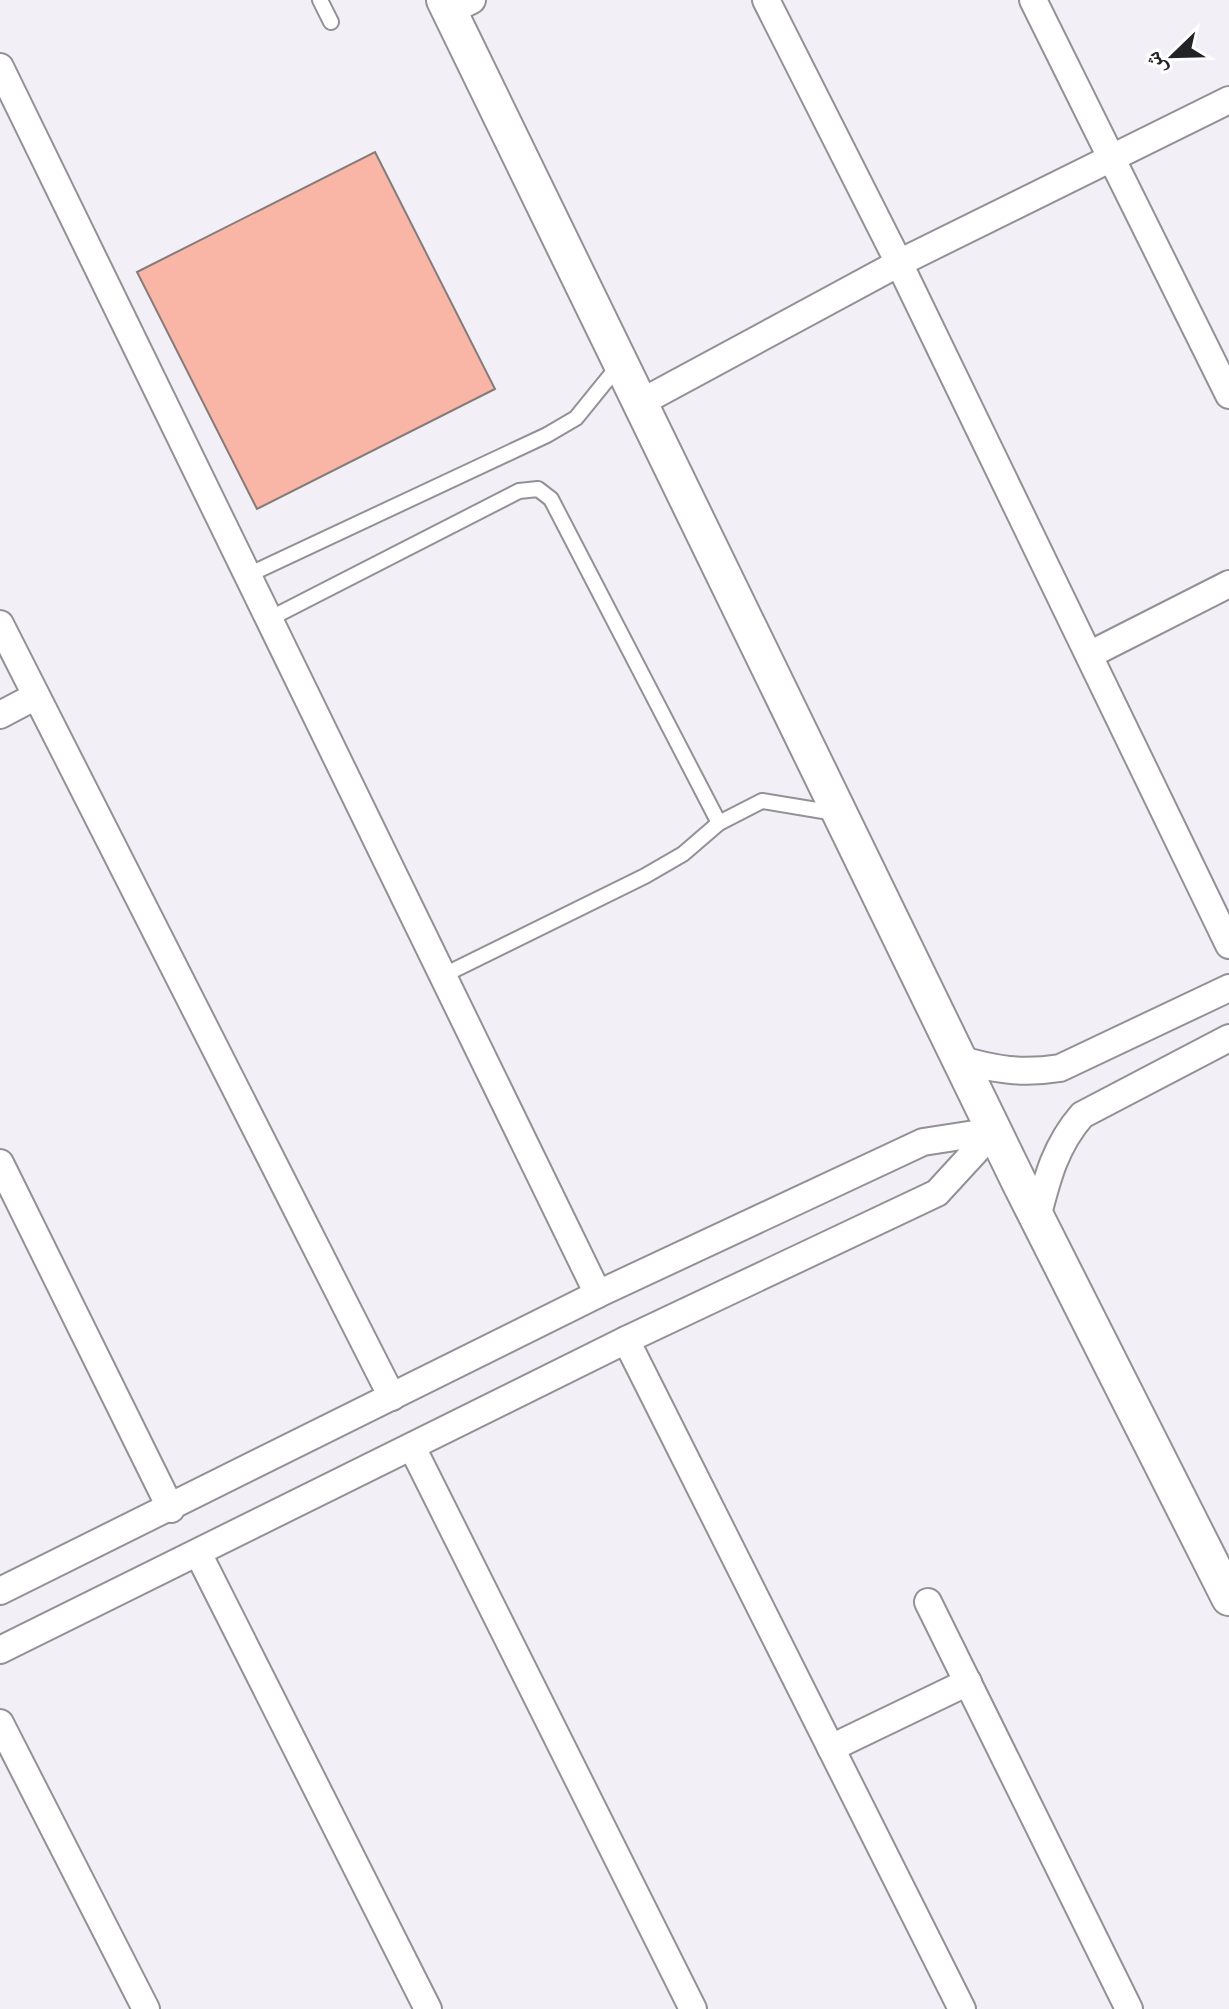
<svg xmlns="http://www.w3.org/2000/svg" width="1229" height="2009" font-family="Arial,'Noto Naskh Arabic',sans-serif">
<style>
.building{fill:#f9b5a5;stroke:#847c7a;stroke-width:2}
.lines{fill:none;stroke-linecap:round;stroke-linejoin:round}
.service-casing{stroke:#939096;stroke-width:18}
.minor-casing{stroke:#939096;stroke-width:30}
.tertiary-casing{stroke:#939096;stroke-width:38}
.service{stroke:#fff;stroke-width:14}
.minor{stroke:#fff;stroke-width:26}
.tertiary{stroke:#fff;stroke-width:34}
</style>
<rect width="100%" height="100%" fill="#f2eff6"/>
<path class="building" d="M375 152 495 389 257 509 137 272Z"/>
<g class="lines">
<defs>
<g id="service">
<path d="M320 0 331 22"/>
<path d="M248 575 547 435 576 418 619 365"/>
<path d="M269 619 519 491 538 489 551 499 719 823"/>
<path d="M442 976 645 876 683 854 719 823 762 801 835 813"/>
</g>
<g id="minor">
<path d="M766 0 899 263 1229 945"/>
<path d="M1033 0 1229 395"/>
<path d="M450 11 472 0"/>
<path d="M0 67 598 1294"/>
<path d="M638 404 899 263 1229 100"/>
<path d="M0 624 392 1397"/>
<path d="M1089 655 1229 584"/>
<path d="M0 715 36 696"/>
<path d="M959 1059C995 1070 1023 1074 1060 1068L1229 988"/>
<path d="M0 1163 171 1509"/>
<path d="M1037 1218C1047 1179 1055 1146 1082 1115L1229 1038"/>
<path d="M626 1340 962 2009"/>
<path d="M413 1449 693 2009"/>
<path d="M198 1553 428 2009"/>
<path d="M0 1591 598 1294 923 1142 994 1131"/>
<path d="M928 1602 1129 2009"/>
<path d="M0 1650 626 1340 937 1193 994 1131"/>
<path d="M0 1723 146 2009"/>
<path d="M831 1748 968 1682"/>
</g>
<path id="tertiary" d="M444 0 1019 1182 1229 1598"/>
</defs>
<use href="#service" class="service-casing"/>
<use href="#minor" class="minor-casing"/>
<use href="#tertiary" class="tertiary-casing"/>
<use href="#service" class="service"/>
<use href="#minor" class="minor"/>
<use href="#tertiary" class="tertiary"/>
</g>
<g transform="translate(1173 56) rotate(247)" stroke="#ffffff" stroke-width="6" paint-order="stroke">
<path d="M0-6L14 30L0 20L-14 30Z" fill="#232225"/>
<text y="-12" font-size="22" font-weight="bold" text-anchor="middle" fill="#232225">ش</text>
</g>
</svg>
